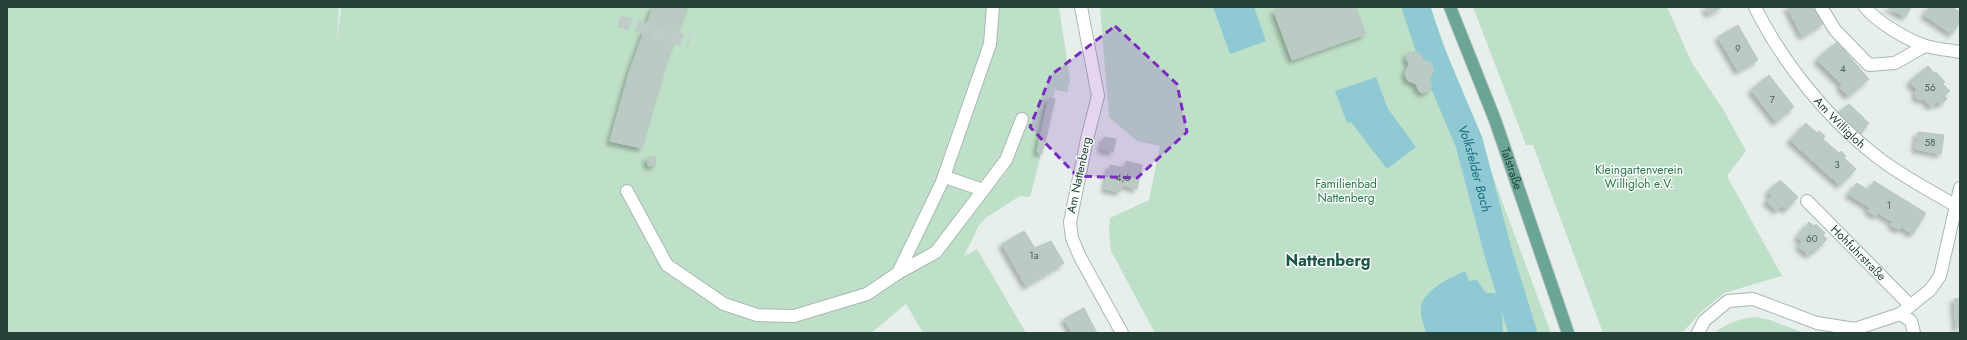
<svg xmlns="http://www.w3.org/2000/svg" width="1967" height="340" font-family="Jost,sans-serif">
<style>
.green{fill:#bfe0c8}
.water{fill:#8ec9d4}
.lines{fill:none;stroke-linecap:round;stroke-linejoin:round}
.river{stroke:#8ec9d4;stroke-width:28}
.building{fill:#bbcac4;stroke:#b8c9c2;filter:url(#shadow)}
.minor-tunnel{stroke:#bfccc8;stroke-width:12;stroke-dasharray:12 6;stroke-linecap:butt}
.minor-casing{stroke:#a8b8b2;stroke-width:14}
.major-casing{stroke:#c2cac8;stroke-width:14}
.minor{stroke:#fff;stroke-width:12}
.major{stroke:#6aa596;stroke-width:12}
.marked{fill:#7b2cbf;fill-opacity:0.2;stroke:#7b2cbf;stroke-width:3;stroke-dasharray:8 5;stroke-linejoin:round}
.labels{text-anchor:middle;stroke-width:3;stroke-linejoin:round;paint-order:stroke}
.number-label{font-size:10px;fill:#4a645c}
.street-label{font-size:12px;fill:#24423a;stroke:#f7fbf9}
.park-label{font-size:12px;fill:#2d7a4b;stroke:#f7fbf9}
.water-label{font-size:13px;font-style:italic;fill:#1c6f80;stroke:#f7fbf9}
.district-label{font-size:16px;font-weight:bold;fill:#1f5548;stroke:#f7fbf9}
</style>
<defs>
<filter id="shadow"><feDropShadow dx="-3.5" dy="3.5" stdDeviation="2" flood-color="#0004"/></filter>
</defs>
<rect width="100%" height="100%" fill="#e6efeb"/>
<g class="green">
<path d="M7 7H339L337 42 341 7H1059L1070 80 1067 92 1055 90 1053 99H1055L1030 197 1020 196 987 217 979 225 964 256 977 249 1026 333H923L906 304 871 333H7Z"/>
<path d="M1100 7H1279L1280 10 1274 12 1292 59 1366 34 1356 7H1430L1551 333H1155L1111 251 1109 230 1110 218 1149 200 1160 146 1137 141 1109 117Z"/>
<path d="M1473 7H1667L1692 63 1723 109 1746 151 1727 176 1782 276 1724 293 1701 312 1682 333H1603L1533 145H1526Z"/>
<path d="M1756 317 1770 320 1804 333H1715C1727 322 1740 319 1756 317Z"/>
</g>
<g class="water">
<path d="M1213 7H1254L1266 41 1230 54Z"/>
<path d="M1376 77 1388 109 1416 147 1387 169 1351 122 1347 123 1335 91Z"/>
<path d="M1465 271 1469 281 1477 280 1486 293H1495L1498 298H1501L1503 333H1426C1424 325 1420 316 1421 308 1422 291 1451 277 1465 271Z"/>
</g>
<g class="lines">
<path class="river" id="s1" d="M1416 7 1430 50 1469 142 1498 252 1523 333"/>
</g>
<g class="building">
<path d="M653 7H688L666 65 642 148 610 141 629 73Z"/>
<path d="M1279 7H1356L1366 34 1292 60 1274 11 1280 10Z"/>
<path d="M1705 7H1723L1708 14Z"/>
<path d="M1787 7H1815L1824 23 1803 36 1801 34Z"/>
<path d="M1887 7H1910L1911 8 1905 17Z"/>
<path d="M1929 7H1952L1960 12V22L1952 34 1924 15Z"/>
<path d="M1738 25 1758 60 1738 71 1718 37Z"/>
<path d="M1837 42 1869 79 1850 95H1847L1840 87 1842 85 1818 61V58Z"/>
<path d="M1415 51 1420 53 1422 59 1431 63 1434 70 1430 79 1432 86 1430 90 1423 93 1419 91 1416 84 1407 80 1405 73 1409 64 1406 58 1408 53Z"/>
<path d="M1928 66 1934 73 1936 72 1945 82 1943 84 1950 91 1944 96 1947 99 1940 105 1937 102 1931 107 1924 99H1917L1915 93 1917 90 1909 82Z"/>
<path d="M1769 75 1794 107 1776 122 1751 90Z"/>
<path d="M1049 98 1055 99 1050 120 1044 119Z"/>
<path d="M1849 104 1864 118 1855 129 1838 113Z"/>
<path d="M1044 119 1050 120 1047 134 1041 133Z"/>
<path d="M1864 119 1869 123 1860 134 1855 129Z"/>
<path d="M1806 123 1817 133 1819 131 1825 136 1823 139 1831 146 1818 160 1827 169 1825 172 1790 140Z"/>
<path d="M1918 132 1944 135 1941 154 1915 149Z"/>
<path d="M1041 133 1047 134 1042 154 1037 152Z"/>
<path d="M1104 137 1116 139 1113 152 1101 149Z"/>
<path d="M1831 146 1839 153 1841 151 1846 156 1844 158 1856 169 1840 185 1825 172 1827 169 1818 160Z"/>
<path d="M655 156 656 165 648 166 647 158Z"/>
<path d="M1126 161 1142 165 1137 189 1122 185 1120 192 1105 189 1110 165 1125 168Z"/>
<path d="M1780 180 1798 197 1786 210 1768 192Z"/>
<path d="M1874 181 1926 213 1913 234 1901 227 1899 230 1891 225 1893 222 1878 213 1876 216 1868 211 1870 208 1861 202Z"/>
<path d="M1857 183 1868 190 1861 202 1848 194Z"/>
<path d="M1771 196 1782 206 1777 211 1766 201Z"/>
<path d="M1809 222 1814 226 1816 224 1825 233 1823 235 1827 239 1815 251 1804 241 1803 242 1797 237Z"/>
<path d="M1024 231 1035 248 1051 241 1064 263 1026 286 1002 244Z"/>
<path d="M1804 241 1814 250 1809 255 1798 246Z"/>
<path d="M1960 298V328H1959L1956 326 1954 299Z"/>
<path d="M1084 308 1097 333H1072L1064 319Z"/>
</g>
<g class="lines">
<path class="minor-tunnel" d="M619 21 689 42"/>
<defs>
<g id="minor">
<path d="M1081 7 1098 96 1087 139 1070 222 1072 238 1080 257 1122 333"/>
<path id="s2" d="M1755 7C1782 62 1828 119 1876 156 1901 176 1930 190 1956 206L1960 212"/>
<path d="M1821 7 1835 30 1869 65 1895 63 1925 46"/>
<path d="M1865 7C1877 22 1907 40 1926 46 1937 49 1949 50 1960 52"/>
<path d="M951 179 983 190"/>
<path d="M627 191 667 265 724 304 757 315 794 316 867 294 898 273 936 252 1006 160 1022 119"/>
<path id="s3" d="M1807 201 1910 305"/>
<path d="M898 273 942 182 990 44 993 7"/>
<path d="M1900 314 1911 321 1914 333"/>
<path d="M1698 333 1704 321 1728 301 1753 299 1817 323 1855 329 1900 314 1930 290 1940 276 1960 188"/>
</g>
<g id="major">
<path id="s4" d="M1450 7 1495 120 1568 333"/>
</g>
</defs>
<use href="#minor" class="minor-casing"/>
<use href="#major" class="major-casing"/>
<use href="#minor" class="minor"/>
<use href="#major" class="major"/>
</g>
<path class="marked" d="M1115 26 1177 84 1187 132 1137 178 1077 176 1030 127 1051 75Z"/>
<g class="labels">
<g class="number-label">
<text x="1738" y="52">9</text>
<text x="1843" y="72">4</text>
<text x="1930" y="91">56</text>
<text x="1772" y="103">7</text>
<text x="1930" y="146">58</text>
<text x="1837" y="168">3</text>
<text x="1123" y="181">4,6</text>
<text x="1889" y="209">1</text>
<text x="1812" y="242">60</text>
<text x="1034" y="259">1a</text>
</g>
<g class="street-label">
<text dy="4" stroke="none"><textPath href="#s2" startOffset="144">Am Willigloh</textPath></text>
<text dy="4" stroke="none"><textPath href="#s4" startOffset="173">Talstraße</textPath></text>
<text transform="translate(1079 175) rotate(-78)" y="4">Am Nattenberg</text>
<text dy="4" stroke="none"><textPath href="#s3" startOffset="73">Hohfuhrstraße</textPath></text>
</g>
<g class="park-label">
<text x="1639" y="174">Kleingartenverein<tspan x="1639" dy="14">Willigloh e.V.</tspan></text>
<text x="1346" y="188">Familienbad<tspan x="1346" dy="14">Nattenberg</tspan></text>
</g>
<g class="water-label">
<text dy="5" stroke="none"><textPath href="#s1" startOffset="172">Volksfelder Bach</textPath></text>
</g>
<g class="district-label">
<text x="1328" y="266">Nattenberg</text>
</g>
</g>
<rect width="1967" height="340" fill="none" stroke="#24423a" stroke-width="16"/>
</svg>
